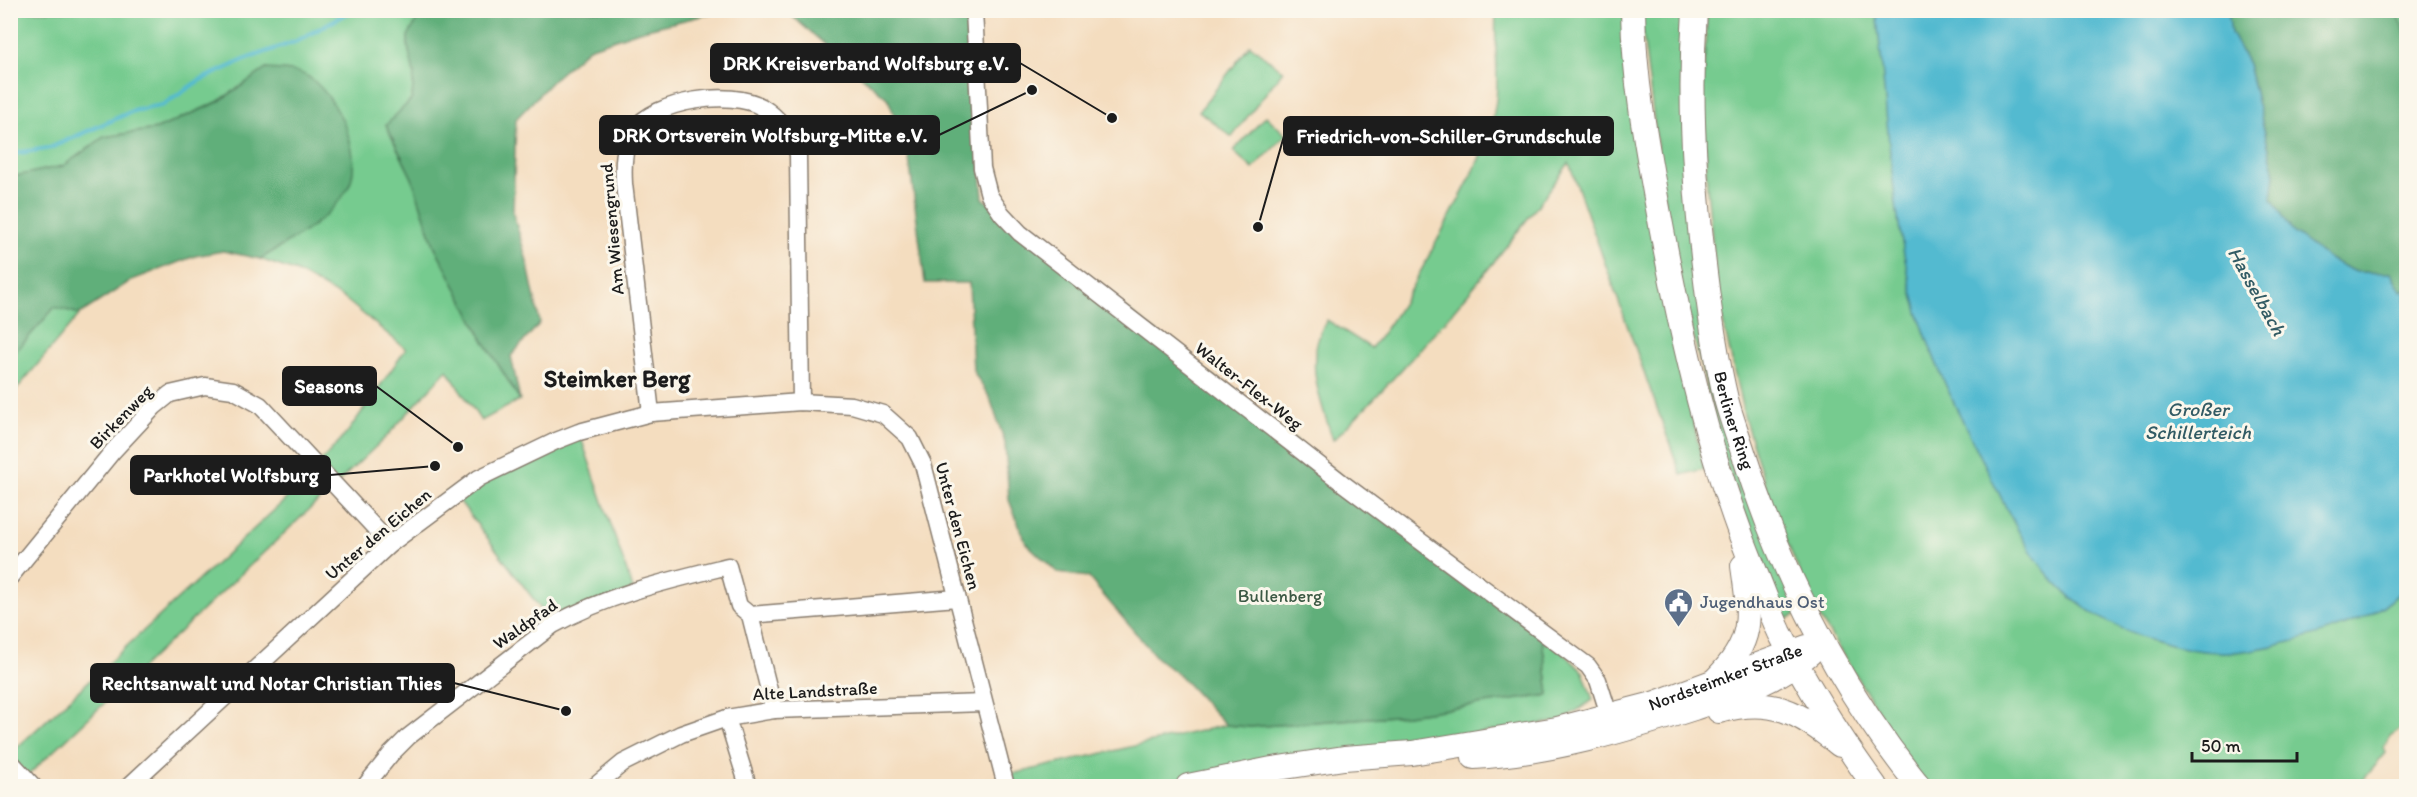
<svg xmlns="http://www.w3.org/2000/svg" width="2417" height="797" font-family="Itim,sans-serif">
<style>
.green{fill:#76cb8f;stroke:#497456;stroke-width:1.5}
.forest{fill:#60af7a;stroke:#3e664b;stroke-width:1.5}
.water{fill:#52bad0;stroke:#376b76;stroke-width:1.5}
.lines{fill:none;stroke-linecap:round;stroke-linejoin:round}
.stream{stroke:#52bad0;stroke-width:4.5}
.street-casing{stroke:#887c6e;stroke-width:19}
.secondary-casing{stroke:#887c6e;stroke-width:26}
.street{stroke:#fff;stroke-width:16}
.secondary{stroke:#fff;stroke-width:24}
.labels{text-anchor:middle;stroke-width:6;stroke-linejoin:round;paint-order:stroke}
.street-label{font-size:18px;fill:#1c1c1c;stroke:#fbf7ec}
.park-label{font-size:18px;fill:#3c5944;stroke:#fbf7ec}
.service-label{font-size:18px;fill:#4e5e75;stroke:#fbf7ec;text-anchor:start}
.water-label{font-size:20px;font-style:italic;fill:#325b64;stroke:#fbf7ec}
.district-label{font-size:24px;font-weight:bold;fill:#1c1c1c;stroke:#fbf7ec}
.leader{fill:none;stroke:#1c1c1c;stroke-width:2}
.callout-dot{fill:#1c1c1c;stroke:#fbf7ec;stroke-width:2}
.callout{fill:#1c1c1c;stroke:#1c1c1c;stroke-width:2}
.callout-label{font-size:20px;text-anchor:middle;font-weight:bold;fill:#fff}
</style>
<rect width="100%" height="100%" fill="#fbf7ec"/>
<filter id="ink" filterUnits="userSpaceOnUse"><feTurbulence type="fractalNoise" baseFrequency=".0167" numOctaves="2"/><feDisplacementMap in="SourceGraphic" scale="12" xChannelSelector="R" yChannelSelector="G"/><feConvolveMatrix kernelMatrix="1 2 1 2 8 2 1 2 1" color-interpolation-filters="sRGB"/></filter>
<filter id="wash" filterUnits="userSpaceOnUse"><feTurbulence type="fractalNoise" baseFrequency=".008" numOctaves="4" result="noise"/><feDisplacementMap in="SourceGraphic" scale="24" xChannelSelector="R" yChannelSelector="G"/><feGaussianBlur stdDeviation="1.35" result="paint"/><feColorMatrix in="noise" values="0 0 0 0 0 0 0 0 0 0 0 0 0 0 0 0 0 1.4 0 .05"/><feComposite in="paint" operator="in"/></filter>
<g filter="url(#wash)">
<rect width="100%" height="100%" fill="#f4ddbf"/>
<g class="green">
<path d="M11 11H423L408 37V47L414 73 412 99 386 126 412 178 434 245 485 343 520 400 481 421 447 370 386 437 25 778 11 753 283 502 347 433 406 349 345 299 297 272 260 259C295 239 323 220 348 187L343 126 331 102 309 77 266 69 217 102 157 129 104 137 63 166 11 177Z"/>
<path d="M1482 11H1625L1654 249 1704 469 1681 475 1569 163C1498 262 1420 355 1333 440 1320 399 1302 359 1327 320L1371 348C1400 313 1419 274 1440 235 1462 193 1490 149 1496 100 1499 72 1494 42 1496 13Z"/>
<path d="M1640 11H1687L1703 317 1799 613 1785 620 1725 461 1669 239Z"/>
<path d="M1707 11H2406V725L2390 736 2384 747 2386 753 2358 786H1927L1923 783 1816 612 1772 506 1745 420 1718 299 1707 188 1703 86Z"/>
<path d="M1250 45 1283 71 1232 137 1199 111Z"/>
<path d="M1266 116 1286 135 1253 169 1233 151Z"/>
<path d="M55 307 80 314 11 396V357Z"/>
<path d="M579 432 633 589 553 625 455 495Z"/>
<path d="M1541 631 1583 672 1593 700 1561 721 1190 776 1153 786H1016L1012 774 1226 725 1250 727 1406 715 1549 695Z"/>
<path d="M1512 780 1513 786H1422V785Z"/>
</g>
<g class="forest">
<path d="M423 10 722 11 639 31 589 48 556 77 516 119 513 213 527 261 540 323 511 356 520 400 485 343 434 245 412 178 386 125 412 99 414 73 408 47V36Z"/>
<path d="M774 11H969L983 198 1541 631 1549 695 1406 715 1250 727 1226 725 1180 676 1157 658 1088 577 1058 573 1026 543 1009 500 1005 443 990 398 973 371 969 283H925L908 151 888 99 786 11Z"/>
<path d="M2228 11H2395L2406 34V288L2402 292 2391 273 2356 272 2331 260 2294 234 2271 199 2275 174 2248 64 2231 33Z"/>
<path d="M266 69C280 70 298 69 310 78 338 98 365 156 348 188 330 220 291 241 260 259L223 251 195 256 132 280 80 314 55 307 11 357V177L63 166 104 137 157 129 218 102Z"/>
</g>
<path class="water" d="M1876 11H2228L2231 33 2248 64 2275 174 2272 199 2294 233 2331 260 2356 272 2391 273 2402 292 2406 288V550C2400 563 2411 577 2402 589 2380 622 2289 644 2251 650 2193 660 2112 633 2068 595 2031 563 2008 512 1987 469 1955 407 1924 346 1909 278 1889 190 1887 100 1876 11Z"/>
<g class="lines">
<path class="stream" d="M10 154 50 148 133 111 163 105 200 80 249 58 297 41 353 10"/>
</g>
</g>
<g filter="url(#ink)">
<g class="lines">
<defs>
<g id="street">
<path d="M974 10 982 168 989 195 1002 214 1020 233 1345 485 1588 666 1598 680 1612 724"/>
<path d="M651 413 624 184C623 165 623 146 634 130 655 100 731 89 762 107 780 118 791 135 798 154L801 402"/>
<path d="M10 577 113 451 154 407 170 394 205 386 233 390 260 405 390 544"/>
<path d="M750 615 957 598"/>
<path d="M727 718 748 786"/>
<path d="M10 761 33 786"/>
<path d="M129 786 390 544 479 478 556 441 579 432 651 413 801 402 852 405 883 414 910 438 923 464 1006 786"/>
<path d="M365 786 391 754 408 737 553 625C609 594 667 581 728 566L739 606 750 615 774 710"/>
<path d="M595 786 623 763 681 734 727 718 774 710 984 703"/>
</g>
<g id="secondary">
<path d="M1633 10C1634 83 1648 154 1661 225 1683 344 1710 462 1756 574 1764 593 1771 614 1780 633 1807 686 1840 738 1875 786"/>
<path id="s1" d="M1695 10C1689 98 1694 186 1705 273 1710 315 1716 358 1726 399 1731 418 1738 436 1744 455 1782 574 1840 689 1919 786"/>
<path d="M1716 679C1755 641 1750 616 1743 566"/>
<path d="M1719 711C1772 696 1799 712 1840 745"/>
<path d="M1474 757C1549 753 1623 731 1694 708 1735 694 1777 682 1810 653"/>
<path id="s2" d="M1188 786 1272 769 1344 758 1412 753 1557 729 1653 704 1807 647"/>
</g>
</defs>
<use href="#street" class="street-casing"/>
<use href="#secondary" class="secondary-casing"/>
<use href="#street" class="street"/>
<use href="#secondary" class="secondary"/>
</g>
</g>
<defs>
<symbol id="civic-pin" viewBox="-11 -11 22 30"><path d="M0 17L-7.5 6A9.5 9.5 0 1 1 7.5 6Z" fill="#5c6f8a" stroke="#fbf7ec"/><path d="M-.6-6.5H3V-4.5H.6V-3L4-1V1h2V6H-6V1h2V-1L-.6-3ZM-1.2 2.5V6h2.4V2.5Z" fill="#fff"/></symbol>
</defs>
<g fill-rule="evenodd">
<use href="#civic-pin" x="1662" y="586" width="33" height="45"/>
</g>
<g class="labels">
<g class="street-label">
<text transform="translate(612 229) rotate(-95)" y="6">Am Wiesengrund</text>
<text transform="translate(1249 386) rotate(38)" y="6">Walter-Flex-Weg</text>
<text transform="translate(121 417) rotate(-46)" y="6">Birkenweg</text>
<text dy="6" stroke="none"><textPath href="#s1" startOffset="414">Berliner Ring</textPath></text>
<text transform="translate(958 526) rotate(75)" y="6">Unter den Eichen</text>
<text transform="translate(378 534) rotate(-40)" y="6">Unter den Eichen</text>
<text transform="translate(525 624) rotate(-35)" y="6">Waldpfad</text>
<text dy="6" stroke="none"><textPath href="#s2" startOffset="550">Nordsteimker Straße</textPath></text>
<text transform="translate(815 691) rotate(-3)" y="6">Alte Landstraße</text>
</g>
<g class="park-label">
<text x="1280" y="602">Bullenberg</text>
</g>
<g class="service-label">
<text x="1700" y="608">Jugendhaus Ost</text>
</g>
<g class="water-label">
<text transform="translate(2257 291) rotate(61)" y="7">Hasselbach</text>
<text x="2198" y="416">Großer<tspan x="2198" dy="23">Schillerteich</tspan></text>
</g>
<g class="district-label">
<text x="617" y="387">Steimker Berg</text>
</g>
</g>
<path class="leader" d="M1112 118L1020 63M1032 90L939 135M1258 227L1284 136M458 447L376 386M435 466L330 475M566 711L454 683"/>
<g class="callout-dot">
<circle cx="1112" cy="118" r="6"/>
<circle cx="1032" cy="90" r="6"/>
<circle cx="1258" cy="227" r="6"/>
<circle cx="458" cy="447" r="6"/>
<circle cx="435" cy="466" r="6"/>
<circle cx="566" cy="711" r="6"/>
</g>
<g class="callout">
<rect x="711" y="44" width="309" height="38" rx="6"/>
<rect x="600" y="116" width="339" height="38" rx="6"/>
<rect x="1284" y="117" width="329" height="38" rx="6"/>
<rect x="283" y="367" width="93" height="38" rx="6"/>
<rect x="131" y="456" width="199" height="38" rx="6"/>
<rect x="91" y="664" width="363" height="38" rx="6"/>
</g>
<g class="callout-label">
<text x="866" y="70">DRK Kreisverband Wolfsburg e.V.</text>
<text x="770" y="142">DRK Ortsverein Wolfsburg-Mitte e.V.</text>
<text x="1449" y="143">Friedrich-von-Schiller-Grundschule</text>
<text x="329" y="393">Seasons</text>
<text x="231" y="482">Parkhotel Wolfsburg</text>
<text x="272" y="690">Rechtsanwalt und Notar Christian Thies</text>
</g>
<rect width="2417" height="797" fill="none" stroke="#fbf7ec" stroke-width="36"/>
<path d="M2192 752v9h105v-9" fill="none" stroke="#1c1c1c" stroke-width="3"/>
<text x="2201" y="752" font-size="18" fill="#1c1c1c" stroke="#fbf7ec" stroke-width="4.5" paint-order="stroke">50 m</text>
</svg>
